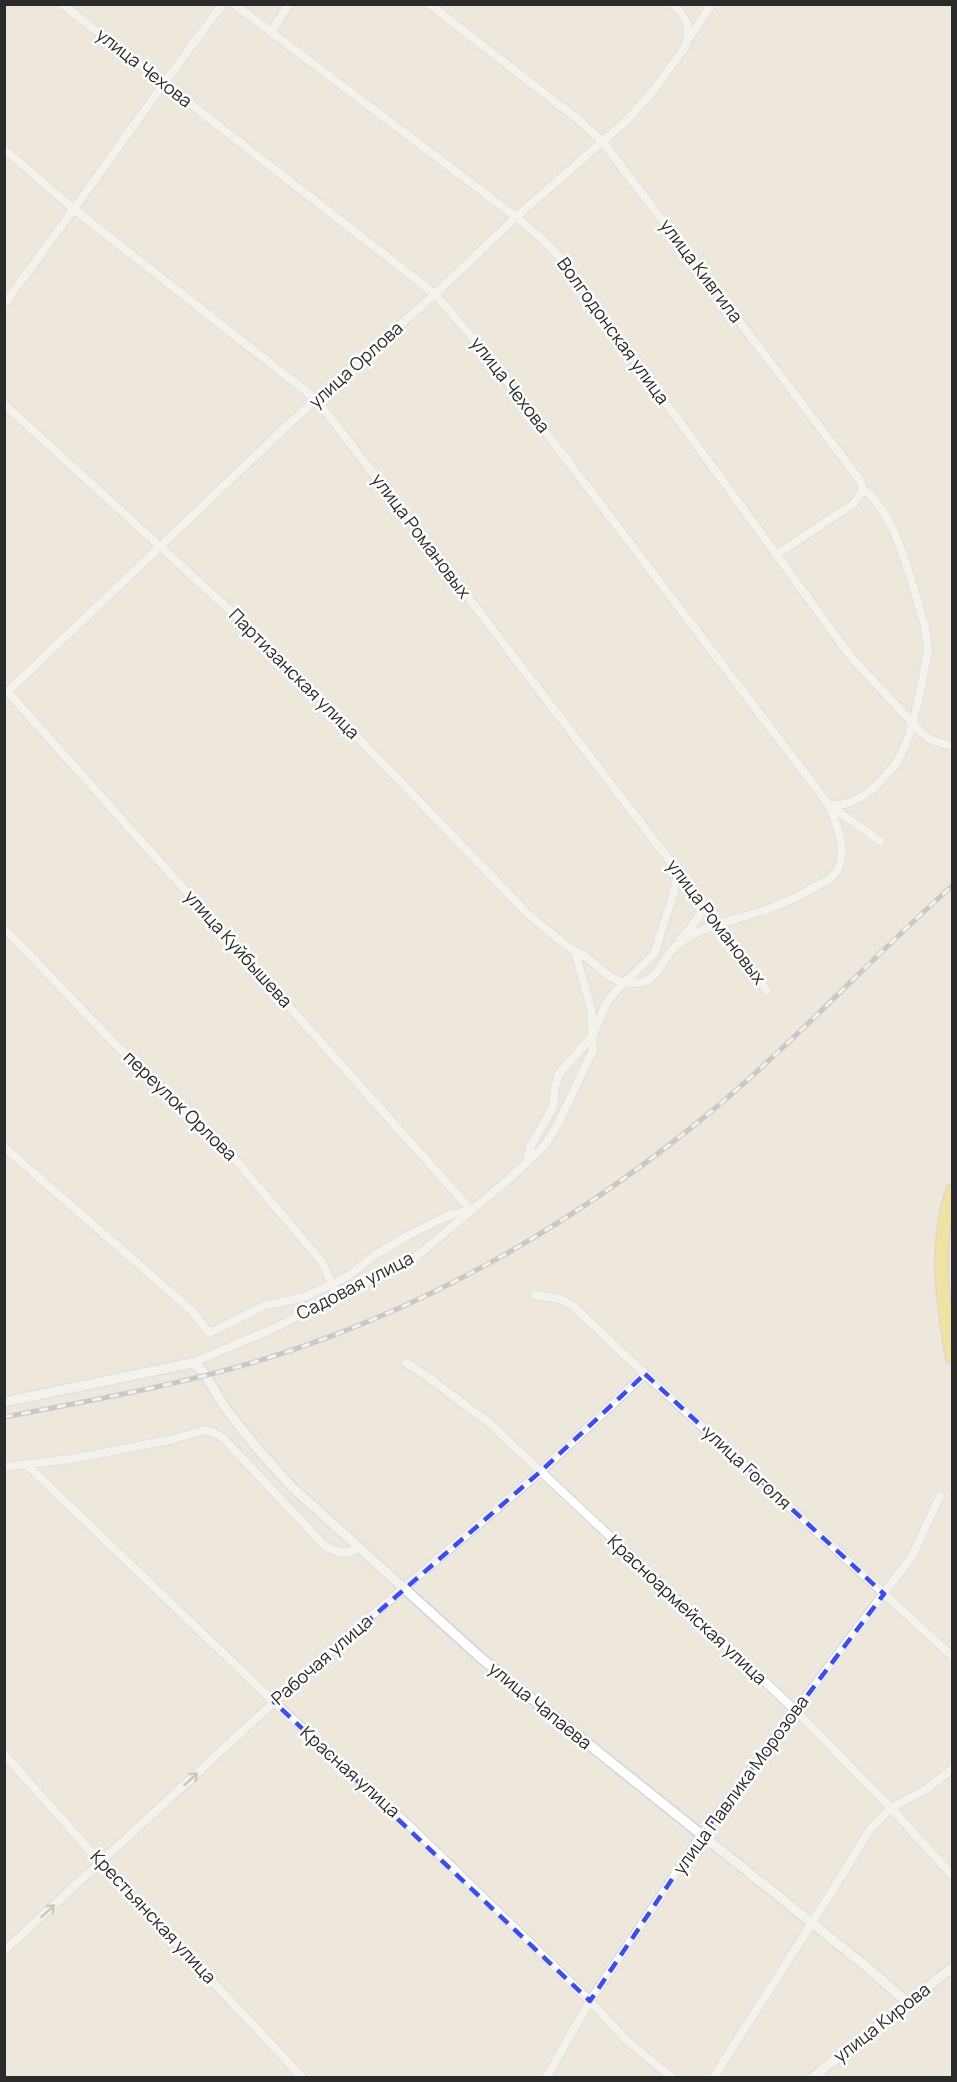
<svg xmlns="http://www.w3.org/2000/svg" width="957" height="2082" font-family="Manrope,sans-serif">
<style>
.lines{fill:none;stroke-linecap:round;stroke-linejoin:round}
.minor-casing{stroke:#d1d3e3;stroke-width:10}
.tertiary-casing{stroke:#d1d3e3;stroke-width:12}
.primary-casing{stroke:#c8c8c8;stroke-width:15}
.minor{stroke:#fff;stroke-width:8}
.tertiary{stroke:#fff;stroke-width:9}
.primary{stroke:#f3dc5a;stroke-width:12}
.rail-casing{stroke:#9fa0b5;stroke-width:5}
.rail{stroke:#fff;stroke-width:3;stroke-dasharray:9;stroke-linecap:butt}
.oneway{stroke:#9f9f9f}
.marked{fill:none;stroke:#384cfd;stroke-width:4.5;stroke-dasharray:12 8;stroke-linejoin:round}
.labels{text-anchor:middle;stroke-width:5;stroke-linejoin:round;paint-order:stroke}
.street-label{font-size:18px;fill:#2a2a2a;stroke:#fff}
</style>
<rect width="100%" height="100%" fill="#ede7dc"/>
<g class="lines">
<defs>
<g id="minor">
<path d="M62 4 435 294 488 356 829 805 880 841"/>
<path d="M234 4 516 217 541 238 559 256 851 657 920 731 931 740 952 746"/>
<path d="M429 4 580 121 602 141 860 480C865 490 860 496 853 504L776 555"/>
<path d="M271 32 289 4"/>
<path d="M689 38 712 4"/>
<path d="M4 149 75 210 317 400 742 955 767 991"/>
<path d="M4 304C79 205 148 102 223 4"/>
<path d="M4 404 234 614 308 686 527 913C542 926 557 939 573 950 578 953 584 955 589 959 603 970 611 982 631 983 660 985 659 960 677 945 693 931 719 924 739 918 765 911 792 901 815 887 823 883 832 879 837 871 848 851 837 825 829 805 849 806 863 798 878 784 884 777 891 771 896 763 914 736 921 684 928 652L925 626C913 589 896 509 862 489"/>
<path d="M6 690 471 1210"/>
<path d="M4 695 291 422 435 294 516 217 626 121 653 91 685 47C691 29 687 16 672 4"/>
<path d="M4 928 115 1044 224 1146 322 1262 338 1297"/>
<path d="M681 940 705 908"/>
<path d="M4 1147 191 1310 209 1333 263 1306 304 1297 332 1284 348 1276 378 1253 407 1236 447 1216 467 1211"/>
<path d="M527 1162 530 1147 553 1107 555 1087 559 1074 593 1035 606 1004 614 993 653 955C658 947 658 941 661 932 667 912 676 892 678 871"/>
<path d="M535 1295 560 1299 573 1306 645 1374 952 1656"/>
<path d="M192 1363 270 1330 412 1260 508 1180 545 1145 558 1124 593 1050 591 1009 575 951"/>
<path d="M406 1363C435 1379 458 1402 486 1420L795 1710 891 1808 952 1875"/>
<path d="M27 1465 274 1702 416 1832 590 2001 627 2041 673 2078"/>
<path d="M4 1467 71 1459 170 1440 205 1430 215 1433 224 1439 325 1546C338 1553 346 1556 359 1547"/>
<path d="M4 1754 101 1863 303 2078"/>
<path d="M4 1951 323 1657 540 1472 645 1374"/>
<path d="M546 2078 590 2001 701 1836 912 1556 940 1496"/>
<path d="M713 2078 812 1923 871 1828 891 1808 928 1788 952 1769"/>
</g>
<g id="tertiary">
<path d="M4 1402 192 1363 202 1370 226 1409 257 1448 292 1487 343 1533 481 1658 868 1968 908 2003"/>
<path d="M812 2078 952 1968"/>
</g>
<path id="primary" d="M952 1191C934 1246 943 1302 952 1357"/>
</defs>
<use href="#minor" class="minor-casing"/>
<use href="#tertiary" class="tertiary-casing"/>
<use href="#primary" class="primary-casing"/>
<use href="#minor" class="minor"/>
<use href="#tertiary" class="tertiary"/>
<use href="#primary" class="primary"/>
<defs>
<path id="rail" d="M4 1417C93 1400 185 1384 271 1357 432 1306 578 1221 708 1114 794 1043 869 960 952 886"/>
</defs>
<use href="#rail" class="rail-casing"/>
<use href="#rail" class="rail"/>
</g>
<defs><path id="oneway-shaft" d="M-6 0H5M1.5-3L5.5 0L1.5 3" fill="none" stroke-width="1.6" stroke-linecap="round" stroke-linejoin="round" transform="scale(1.5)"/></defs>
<g class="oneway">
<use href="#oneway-shaft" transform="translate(191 1779) rotate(-43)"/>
<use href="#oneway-shaft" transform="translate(48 1911) rotate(-43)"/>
</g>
<path d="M0 0H957V2082H0ZM645 1374 884 1594 701 1836 590 2001 274 1702 540 1472Z" fill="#ede7dc" fill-opacity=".55" fill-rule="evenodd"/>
<path class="marked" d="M645 1374 884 1594 701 1836 590 2001 274 1702 540 1472Z"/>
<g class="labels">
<g class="street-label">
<text transform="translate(144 68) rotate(38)" y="6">улица Чехова</text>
<text transform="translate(701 271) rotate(53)" y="6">улица Кивгила</text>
<text transform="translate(613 331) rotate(54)" y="6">Волгодонская улица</text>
<text transform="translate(356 365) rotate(-42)" y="6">улица Орлова</text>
<text transform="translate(510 385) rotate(52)" y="6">улица Чехова</text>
<text transform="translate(421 536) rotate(53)" y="6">улица Романовых</text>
<text transform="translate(294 674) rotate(45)" y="6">Партизанская улица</text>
<text transform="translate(716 922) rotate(53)" y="6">улица Романовых</text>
<text transform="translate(238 949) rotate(48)" y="6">улица Куйбышева</text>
<text transform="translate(180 1106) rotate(44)" y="6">переулок Орлова</text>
<text transform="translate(355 1286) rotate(-27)" y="6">Садовая улица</text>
<text transform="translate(747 1468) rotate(43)" y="6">улица Гоголя</text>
<text transform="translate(687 1610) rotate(43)" y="6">Красноармейская улица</text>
<text transform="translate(322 1660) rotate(-41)" y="6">Рабочая улица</text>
<text transform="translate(540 1706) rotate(39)" y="6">улица Чапаева</text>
<text transform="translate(350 1772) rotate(42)" y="6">Красная улица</text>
<text transform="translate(741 1785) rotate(-54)" y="6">улица Павлика Морозова</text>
<text transform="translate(153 1917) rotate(47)" y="6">Крестьянская улица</text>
<text transform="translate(882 2023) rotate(-38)" y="6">улица Кирова</text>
</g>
</g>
<rect width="957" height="2082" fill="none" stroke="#2a2a2a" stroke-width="12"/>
</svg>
